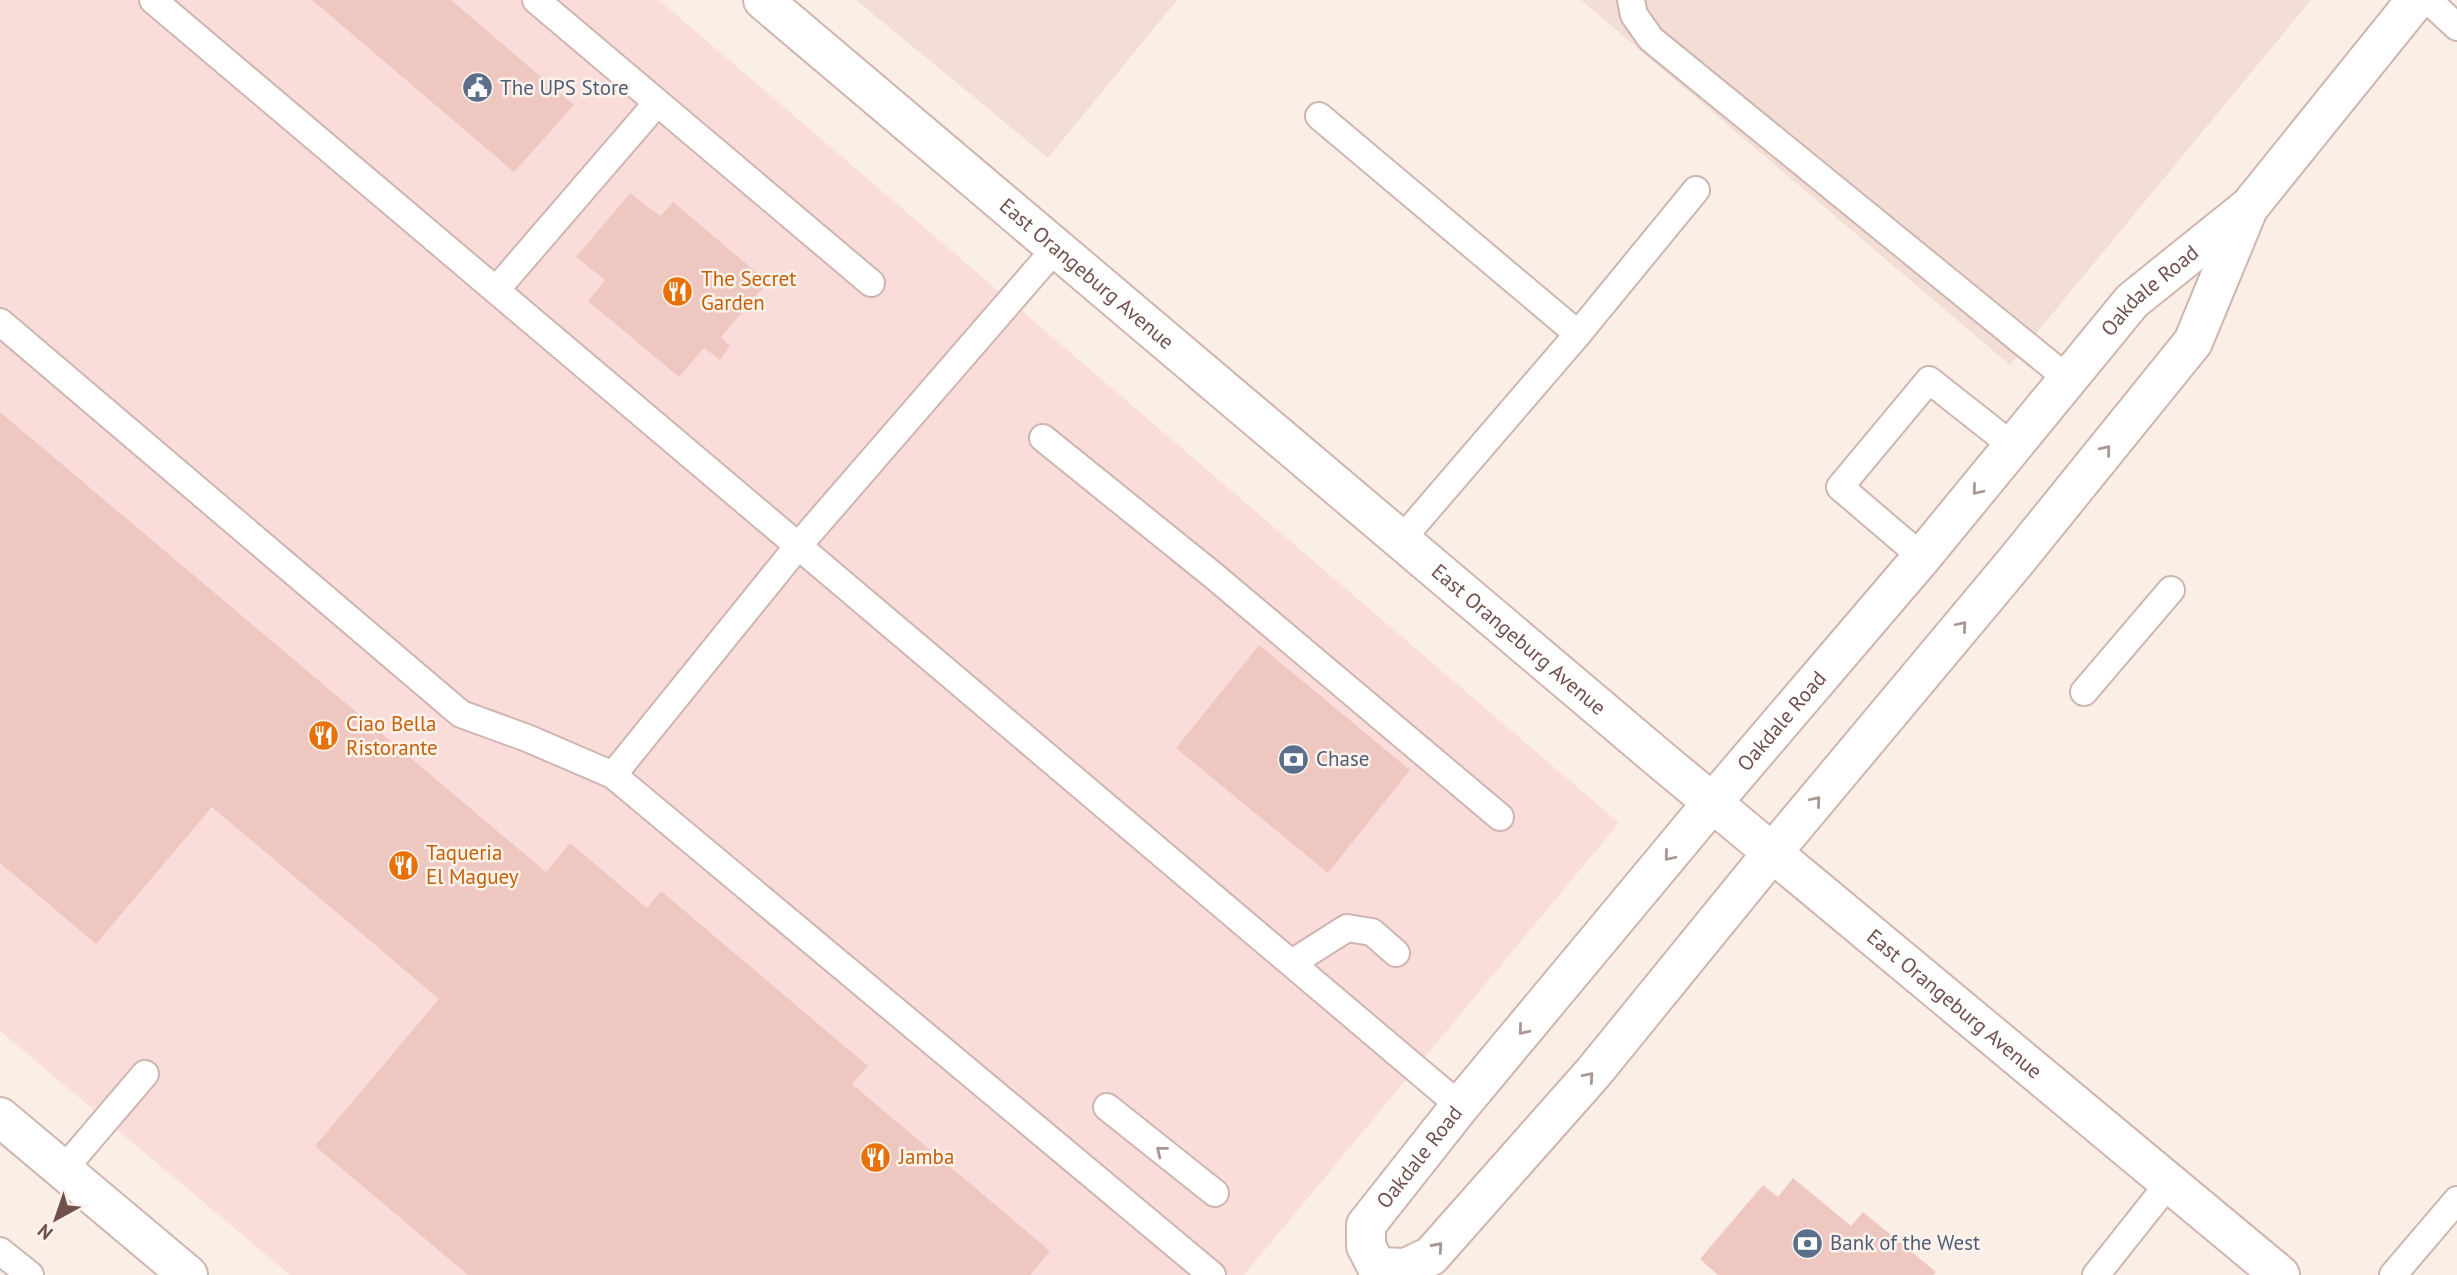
<svg xmlns="http://www.w3.org/2000/svg" width="2457" height="1275" font-family="'PT Sans',sans-serif">
<style>
.residential{fill:#f2ded5}
.commercial{fill:#fadddb}
.building{fill:#eec7c0}
.lines{fill:none;stroke-linecap:round;stroke-linejoin:round}
.lane-casing{stroke:#ceb6b0;stroke-width:30}
.street-casing{stroke:#ceb6b0;stroke-width:42}
.secondary-casing{stroke:#d0b5ae;stroke-width:42}
.lane{stroke:#fff;stroke-width:26}
.street{stroke:#fff;stroke-width:38}
.secondary{stroke:#fff;stroke-width:38}
.oneway{stroke:#aa9794}
.labels{text-anchor:middle;stroke-width:5;stroke-linejoin:round;paint-order:stroke}
.service-label{font-size:21px;fill:#4e5e75;stroke:#fef3ec;text-anchor:start}
.street-label{font-size:21px;fill:#72514d;stroke:#fef3ec}
.food-label{font-size:21px;fill:#c56008;stroke:#fef3ec;text-anchor:start}
</style>
<rect width="100%" height="100%" fill="#fbeee6"/>
<g class="residential">
<path d="M856 0H1177L1048 158Z"/>
<path d="M1581 0H2311L2010 365Z"/>
</g>
<path class="commercial" d="M0 0H659L1619 823 1244 1275H290L0 1031Z"/>
<g class="building">
<path d="M312 0H451L574 105 514 172Z"/>
<path d="M630 193 660 216 673 202 768 282 721 337 730 346 720 360 704 348 679 377 588 301 605 280 576 257Z"/>
<path d="M0 412 546 872 570 843 647 908 661 891 868 1066 852 1084 1050 1251 1030 1275H468L315 1146 439 999 212 807 96 944 0 863Z"/>
<path d="M1259 645 1410 770 1328 873 1176 748Z"/>
<path d="M1793 1178 1851 1226 1863 1212 1936 1272 1933 1275H1718L1700 1259 1763 1185 1778 1197Z"/>
</g>
<g class="lines">
<defs>
<g id="lane">
<path d="M153 0 1460 1106"/>
<path d="M536 0 871 283"/>
<path d="M1631 0 1634 15 1651 39 2068 379"/>
<path d="M2428 0 2457 27"/>
<path d="M1319 116 1578 334"/>
<path d="M496 290 657 103"/>
<path d="M0 322 461 714 527 738 613 775 1212 1275"/>
<path d="M1043 438 1214 576 1500 817"/>
<path d="M1401 540 1578 334 1696 190"/>
<path d="M1922 557 1840 487 1929 380 2014 447"/>
<path d="M2084 692 2171 590"/>
<path d="M613 775 798 546 1056 248"/>
<path d="M1292 963 1347 928 1372 932 1396 953"/>
<path d="M1107 1107 1215 1193"/>
<path d="M63 1170 145 1074"/>
<path d="M0 1251 30 1275"/>
<path d="M2096 1275 2169 1183"/>
<path d="M2393 1275 2457 1200"/>
</g>
<path id="street" d="M0 1117 188 1275"/>
<g id="secondary">
<path id="s1" d="M763 0 1661 760 2280 1275"/>
<path id="s2" d="M1377 1267 1366 1246V1225L1460 1106 1712 803 1922 557 2132 301 2250 206 2416 0"/>
<path d="M1377 1267 1406 1268 1431 1256 1593 1073 1772 853 2016 561 2193 342 2248 209"/>
</g>
</defs>
<use href="#lane" class="lane-casing"/>
<use href="#street" class="street-casing"/>
<use href="#secondary" class="secondary-casing"/>
<use href="#lane" class="lane"/>
<use href="#street" class="street"/>
<use href="#secondary" class="secondary"/>
</g>
<defs><path id="oneway-chevron" d="M-2-3.5L2.5 0L-2 3.5" fill="none" stroke-width="1.6" stroke-linecap="round" stroke-linejoin="round" transform="scale(1.75)"/></defs>
<g class="oneway">
<use href="#oneway-chevron" transform="translate(2106 450) rotate(-51)"/>
<use href="#oneway-chevron" transform="translate(1977 490) rotate(130)"/>
<use href="#oneway-chevron" transform="translate(1962 626) rotate(-50)"/>
<use href="#oneway-chevron" transform="translate(1816 801) rotate(-50)"/>
<use href="#oneway-chevron" transform="translate(1669 856) rotate(130)"/>
<use href="#oneway-chevron" transform="translate(1523 1030) rotate(130)"/>
<use href="#oneway-chevron" transform="translate(1589 1077) rotate(-49)"/>
<use href="#oneway-chevron" transform="translate(1161 1151) rotate(-141)"/>
<use href="#oneway-chevron" transform="translate(1438 1247) rotate(-48)"/>
</g>
<defs>
<symbol id="civic-disc" viewBox="-11 -11 22 22"><circle r="9.5" fill="#5c6f8a" stroke="#fef3ec"/><path d="M-.6-6.5H3V-4.5H.6V-3L4-1V1h2V6H-6V1h2V-1L-.6-3ZM-1.2 2.5V6h2.4V2.5Z" fill="#fff"/></symbol>
<symbol id="restaurant-disc" viewBox="-11 -11 22 22"><circle r="9.5" fill="#e8710a" stroke="#fef3ec"/><path d="M-5-6h1v4h1v-4h1v4h1v-4h1v5L-1.5 .5V6h-2V.5L-5-1ZM5-6V6H3V1.5H1.5Q1.5-4 5-6Z" fill="#fff"/></symbol>
<symbol id="bank-disc" viewBox="-11 -11 22 22"><circle r="9.5" fill="#5c6f8a" stroke="#fef3ec"/><path d="M-6-4H6V4H-6ZM0-2.3a2.3 2.3 0 1 0 0 4.6a2.3 2.3 0 1 0 0-4.6Z" fill="#fff"/></symbol>
</defs>
<g fill-rule="evenodd">
<use href="#civic-disc" x="460" y="70" width="35" height="35"/>
<use href="#restaurant-disc" x="660" y="274" width="35" height="35"/>
<use href="#restaurant-disc" x="306" y="718" width="35" height="35"/>
<use href="#bank-disc" x="1276" y="742" width="35" height="35"/>
<use href="#restaurant-disc" x="386" y="848" width="35" height="35"/>
<use href="#restaurant-disc" x="858" y="1140" width="35" height="35"/>
<use href="#bank-disc" x="1790" y="1226" width="35" height="35"/>
</g>
<g class="labels">
<g class="service-label">
<text x="500" y="95">The UPS Store</text>
<text x="1316" y="766">Chase</text>
<text x="1830" y="1250">Bank of the West</text>
</g>
<g class="street-label">
<text dy="7" stroke="none"><textPath href="#s1" startOffset="424">East Orangeburg Avenue</textPath></text>
<text dy="7" stroke="none"><textPath href="#s2" startOffset="1265">Oakdale Road</textPath></text>
<text dy="7" stroke="none"><textPath href="#s1" startOffset="990">East Orangeburg Avenue</textPath></text>
<text dy="7" stroke="none"><textPath href="#s2" startOffset="698">Oakdale Road</textPath></text>
<text dy="7" stroke="none"><textPath href="#s1" startOffset="1558">East Orangeburg Avenue</textPath></text>
<text dy="7" stroke="none"><textPath href="#s2" startOffset="131">Oakdale Road</textPath></text>
</g>
<g class="food-label">
<text x="701" y="286">The Secret<tspan x="701" dy="24">Garden</tspan></text>
<text x="346" y="731">Ciao Bella<tspan x="346" dy="24">Ristorante</tspan></text>
<text x="426" y="860">Taqueria<tspan x="426" dy="24">El Maguey</tspan></text>
<text x="899" y="1164">Jamba</text>
</g>
</g>
<g transform="translate(56 1219) rotate(220)" stroke="#fef3ec" stroke-width="5" paint-order="stroke">
<path d="M0-5L12 26L0 18L-12 26Z" fill="#72514d"/>
<text y="-10" font-size="19" font-weight="bold" text-anchor="middle" fill="#72514d">N</text>
</g>
</svg>
